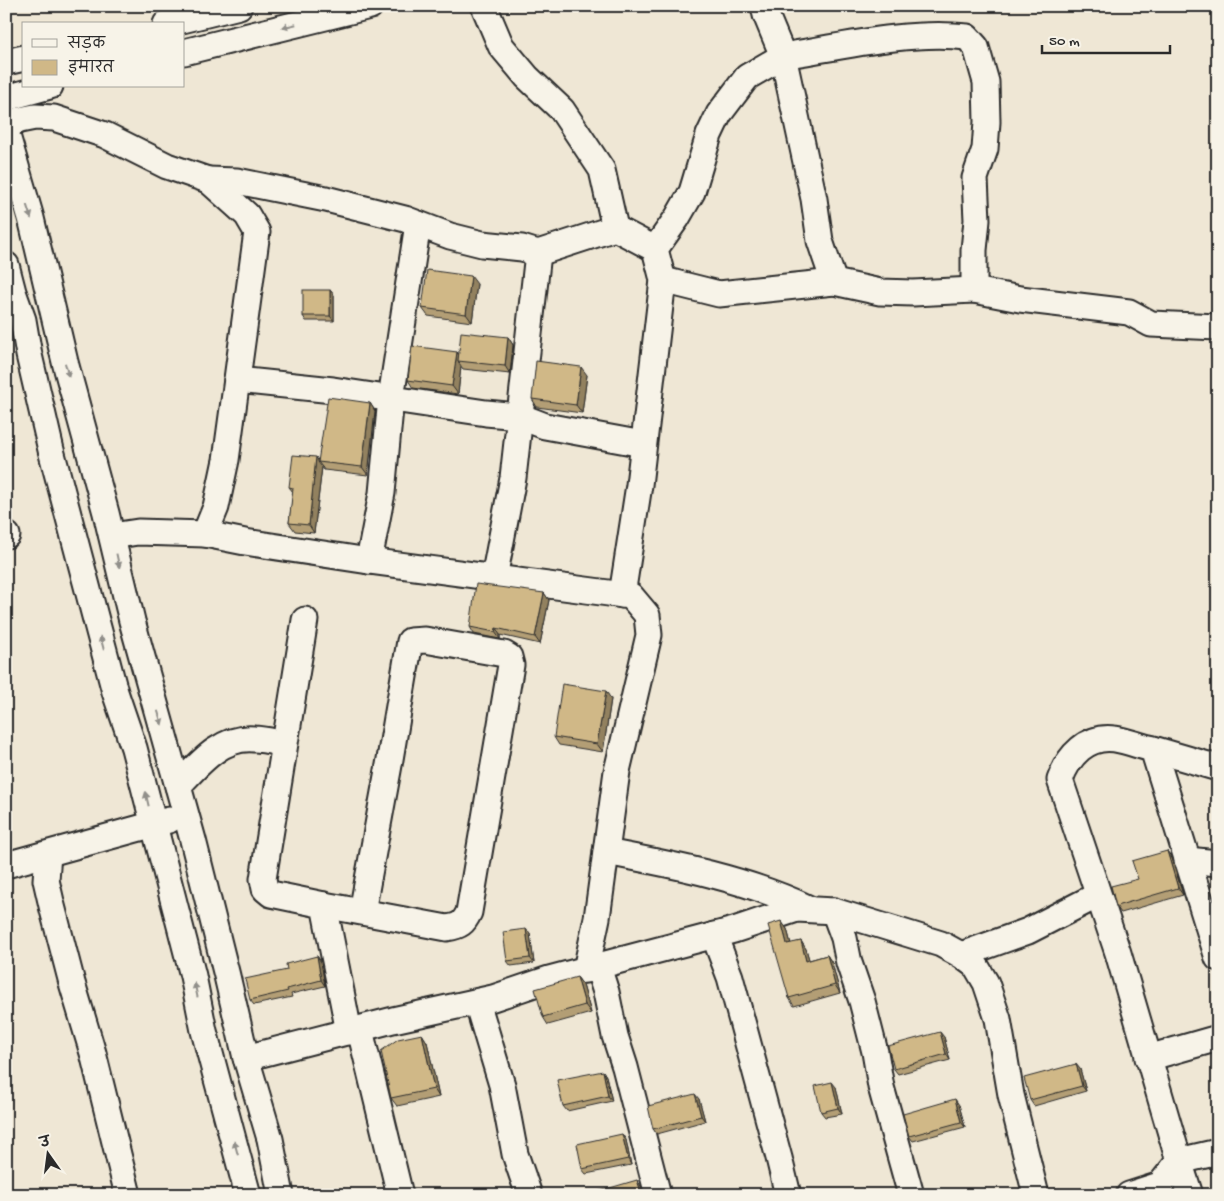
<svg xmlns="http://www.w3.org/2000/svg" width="1224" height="1201" font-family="'Gochi Hand','Playpen Sans Deva',sans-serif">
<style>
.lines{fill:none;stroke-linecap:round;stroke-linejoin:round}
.minor-casing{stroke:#2b2b2b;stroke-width:29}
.minor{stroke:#f7f3e8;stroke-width:25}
.wall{fill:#b39e74;stroke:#2b2b2b}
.shaded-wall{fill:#92815e;stroke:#2b2b2b}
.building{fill:#d0b887;stroke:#2b2b2b}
.oneway{fill:#918f8a}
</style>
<rect width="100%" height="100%" fill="#efe7d5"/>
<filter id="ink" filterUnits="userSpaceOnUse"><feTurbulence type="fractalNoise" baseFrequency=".02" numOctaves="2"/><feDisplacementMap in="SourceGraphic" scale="10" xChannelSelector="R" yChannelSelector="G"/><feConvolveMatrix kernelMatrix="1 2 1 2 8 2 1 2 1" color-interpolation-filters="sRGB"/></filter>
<g filter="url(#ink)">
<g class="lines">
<defs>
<g id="minor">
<path d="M484 6 501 46 527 77 562 110 602 170 615 228"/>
<path d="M764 6 766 15 783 56C839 47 911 30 967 37L976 47 986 82 987 122 985 149 975 178 977 220 974 250V290L1020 299 1129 312 1151 324 1218 327"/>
<path d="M166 24 239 6"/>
<path d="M184 52 370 6"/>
<path d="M6 62 24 58"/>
<path d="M6 98 50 86"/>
<path d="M6 126 20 120 35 117 54 118 105 135 167 166 208 180 247 215 257 232 226 460 216 507 205 534"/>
<path d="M6 132 31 218 65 362 106 513 132 621 193 840 227 976 246 1058 270 1139 281 1195"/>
<path d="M208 180 237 181 326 199 405 219 450 236 482 244 522 248 538 253 615 228 655 249"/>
<path d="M6 265 13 292 23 320 29 355 51 450 115 692 134 748 193 976 204 1031 248 1195"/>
<path d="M663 280 719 294 834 282 880 292 913 293 974 290"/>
<path d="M237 380 333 390 486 413 519 416 545 426 643 444"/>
<path d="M6 535H7"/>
<path d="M112 536 138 532 205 534 245 542 369 561 631 596 647 615 649 635 617 771 597 918 586 970"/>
<path d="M369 561 382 493 391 398 418 224"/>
<path d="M494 578 513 478 538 253"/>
<path d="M622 595 639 485 663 280 655 249 677 218 692 192 709 135 719 114 747 77 783 56 814 199 820 241 834 282"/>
<path d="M305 620 263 879 265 889 271 894 324 905 349 1032"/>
<path d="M1153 749 1218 768"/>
<path d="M178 786C198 765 221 736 254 739 264 739 274 742 284 744"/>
<path d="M606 852C675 865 747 879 810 909"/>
<path d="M48 854 46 880 52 906 72 983 93 1053 128 1195"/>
<path d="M1187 860 1218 863"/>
<path d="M6 865 169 820"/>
<path d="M324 905 447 928C460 926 464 923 469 912L511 665 509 657 504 654 425 640 410 641 389 765 362 912"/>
<path d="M834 911 844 938 849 963 862 1001 875 1052 881 1087 911 1195"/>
<path d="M714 935 730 977 779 1158 788 1195"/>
<path d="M961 955 1028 931 1098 895"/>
<path d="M1218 958 1153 749C1140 746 1127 741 1115 739 1087 735 1068 756 1060 780L1118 953 1179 1161 1218 1152"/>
<path d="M598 967 606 992 615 1036 625 1067 658 1195"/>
<path d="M477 1002 502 1085 515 1154 529 1195"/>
<path d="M360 1030 400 1195"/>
<path d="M246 1058 393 1020 493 998 549 979 734 930 797 909 834 911 941 944 961 955 976 966 986 983 998 1019 1011 1095 1036 1195"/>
<path d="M1148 1058 1218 1038"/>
<path d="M1129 1195 1160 1185 1179 1161 1190 1195"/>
</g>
</defs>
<use href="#minor" class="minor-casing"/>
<use href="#minor" class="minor"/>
</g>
<g class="wall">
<path d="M477 284 472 322 428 316 422 308Z"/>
<path d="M330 290 334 295V321H306L303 316Z"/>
<path d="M508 337 513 345 510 374 463 369 461 366 458 394 413 388 408 380 457 352 458 354Z"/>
<path d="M587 375 582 413 537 407 532 399Z"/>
<path d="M370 403 375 411 368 475 324 470 322 467 314 533 295 531 289 523 293 492 289 487 318 460Z"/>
<path d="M544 593 549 600 540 644 500 635V639L474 634 470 627Z"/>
<path d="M611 699 603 752 559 745 554 737Z"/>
<path d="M1167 851 1172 858 1183 895 1121 913 1116 906 1138 879Z"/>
<path d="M781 921 787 929 791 944 801 941 806 949 809 960 827 955 832 963 840 993 794 1006 789 998Z"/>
<path d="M530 934 534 963 511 966 507 961Z"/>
<path d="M317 956 321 962 325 986 291 994 292 997 254 1005 250 1000 287 970Z"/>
<path d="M577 977 583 985 591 1013 548 1025 543 1017Z"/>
<path d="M422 1034 427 1042 439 1097 397 1106 391 1098Z"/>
<path d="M944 1037 950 1060 898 1074 894 1069Z"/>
<path d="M1080 1069 1086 1091 1034 1106 1030 1100Z"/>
<path d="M603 1071 606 1076 612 1101 567 1111 563 1106Z"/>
<path d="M836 1087 842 1114 825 1117 821 1112Z"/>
<path d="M699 1099 705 1121 657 1134 653 1129Z"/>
<path d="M959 1105 965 1127 913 1141 909 1136Z"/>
<path d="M622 1134 626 1140 631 1165 586 1174 582 1169Z"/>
</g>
<g class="shaded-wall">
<path d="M471 276 477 284 472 322 466 314Z"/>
<path d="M330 290 334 295V321L330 316Z"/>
<path d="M508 337 513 345 510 374 505 366Z"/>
<path d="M457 352 462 360 458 361 461 366 458 394 452 386Z"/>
<path d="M581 367 587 375 582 413 576 405Z"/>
<path d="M370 403 375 411 368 475 362 467Z"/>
<path d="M316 457 319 462H318L322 467 314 533 309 525Z"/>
<path d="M544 593 549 600 540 644 535 637Z"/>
<path d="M496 628 500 635V639L495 632Z"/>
<path d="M606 691 611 699 603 752 597 744Z"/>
<path d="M1167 851 1172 858 1183 895 1178 888Z"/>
<path d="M781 921 787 929 793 952 787 944Z"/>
<path d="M526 929 530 934 534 963 530 958Z"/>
<path d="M801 941 806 949 812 969 806 961Z"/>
<path d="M827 955 832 963 840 993 835 985Z"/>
<path d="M317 956 321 962 325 986 321 980Z"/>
<path d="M577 977 583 985 591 1013 585 1005Z"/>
<path d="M940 1032 944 1037 950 1060 946 1054Z"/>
<path d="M422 1034 427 1042 439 1097 434 1089Z"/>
<path d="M1076 1064 1080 1069 1086 1091 1082 1086Z"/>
<path d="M603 1071 606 1076 612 1101 608 1096Z"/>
<path d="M832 1082 836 1087 842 1114 838 1108Z"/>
<path d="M695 1094 699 1099 705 1121 701 1116Z"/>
<path d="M955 1099 959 1105 965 1127 961 1122Z"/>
<path d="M622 1134 626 1140 631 1165 628 1159Z"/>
<path d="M637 1180 641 1186 644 1195H642Z"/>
</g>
<g class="building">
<path d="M427 270 471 276 466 314 422 308Z"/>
<rect x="303" y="290" width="27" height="26"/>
<path d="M461 332 508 337 505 366 458 361Z"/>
<path d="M412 346 457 352 452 386 408 380Z"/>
<path d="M536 361 581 367 576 405 532 399Z"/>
<path d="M328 397 370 403 362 467 318 462Z"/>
<path d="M293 455 316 457 309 525 289 523 293 488 289 487Z"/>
<path d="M476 584 544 593 535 637 496 628 495 632 470 627Z"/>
<path d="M562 684 606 691 597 744 554 737Z"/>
<path d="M1167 851 1178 888 1116 906 1111 886 1138 879 1132 861Z"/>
<path d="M781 921 787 944 801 941 806 961 827 955 835 985 789 998 768 925Z"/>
<path d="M526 929 530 958 507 961 503 932Z"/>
<path d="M317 956 321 980 287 989 288 991 250 1000 245 979 287 970 286 964Z"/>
<path d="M577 977 585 1005 543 1017 535 989Z"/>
<path d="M940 1032 946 1054 894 1069 888 1046Z"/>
<path d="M422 1034 434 1089 391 1098 381 1051 398 1039Z"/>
<path d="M1076 1064 1082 1086 1030 1100 1024 1078Z"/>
<path d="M603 1071 608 1096 563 1106 557 1080Z"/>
<path d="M832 1082 838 1108 821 1112 815 1086Z"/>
<path d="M695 1094 701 1116 653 1129 648 1106Z"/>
<path d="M955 1099 961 1122 909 1136 903 1114Z"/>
<path d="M622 1134 628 1159 582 1169 577 1144Z"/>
<path d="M637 1180 642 1195H586Z"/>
</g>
<defs><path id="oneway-solid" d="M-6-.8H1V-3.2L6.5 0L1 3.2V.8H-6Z" transform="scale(1.25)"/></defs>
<g class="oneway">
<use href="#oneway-solid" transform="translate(289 26) rotate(166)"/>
<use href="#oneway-solid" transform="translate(29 212) rotate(72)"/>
<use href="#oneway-solid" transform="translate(67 370) rotate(74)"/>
<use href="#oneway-solid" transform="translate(118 561) rotate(78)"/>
<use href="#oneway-solid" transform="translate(102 643) rotate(-105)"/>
<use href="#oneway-solid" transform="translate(160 718) rotate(73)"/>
<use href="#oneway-solid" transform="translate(147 799) rotate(-103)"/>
<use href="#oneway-solid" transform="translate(196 990) rotate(-102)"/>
<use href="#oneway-solid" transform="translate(236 1148) rotate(-105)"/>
</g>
</g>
<rect width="1224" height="1201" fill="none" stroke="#f7f3e8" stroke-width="25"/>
<rect x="12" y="12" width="1199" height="1176" fill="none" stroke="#2b2b2b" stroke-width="2" filter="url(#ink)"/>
<rect x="22" y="22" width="162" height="65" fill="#f7f3e8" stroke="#a5a39c"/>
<rect x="32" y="39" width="25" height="8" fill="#f7f3e8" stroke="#a5a39c"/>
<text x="68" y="48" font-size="15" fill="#2b2b2b">सड़क</text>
<rect x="32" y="60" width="25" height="15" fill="#d0b887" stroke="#a5a39c"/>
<text x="68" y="72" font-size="15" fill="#2b2b2b">इमारत</text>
<g transform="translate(48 1154) rotate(346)" stroke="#f7f3e8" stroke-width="4" paint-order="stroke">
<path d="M0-4L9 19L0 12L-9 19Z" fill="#2b2b2b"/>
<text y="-8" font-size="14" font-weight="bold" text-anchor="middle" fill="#2b2b2b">उ</text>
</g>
<path d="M1042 45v8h128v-8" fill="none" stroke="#2b2b2b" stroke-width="2.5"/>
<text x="1049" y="45" font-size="15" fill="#2b2b2b" stroke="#f7f3e8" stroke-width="4" paint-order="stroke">50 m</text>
</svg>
